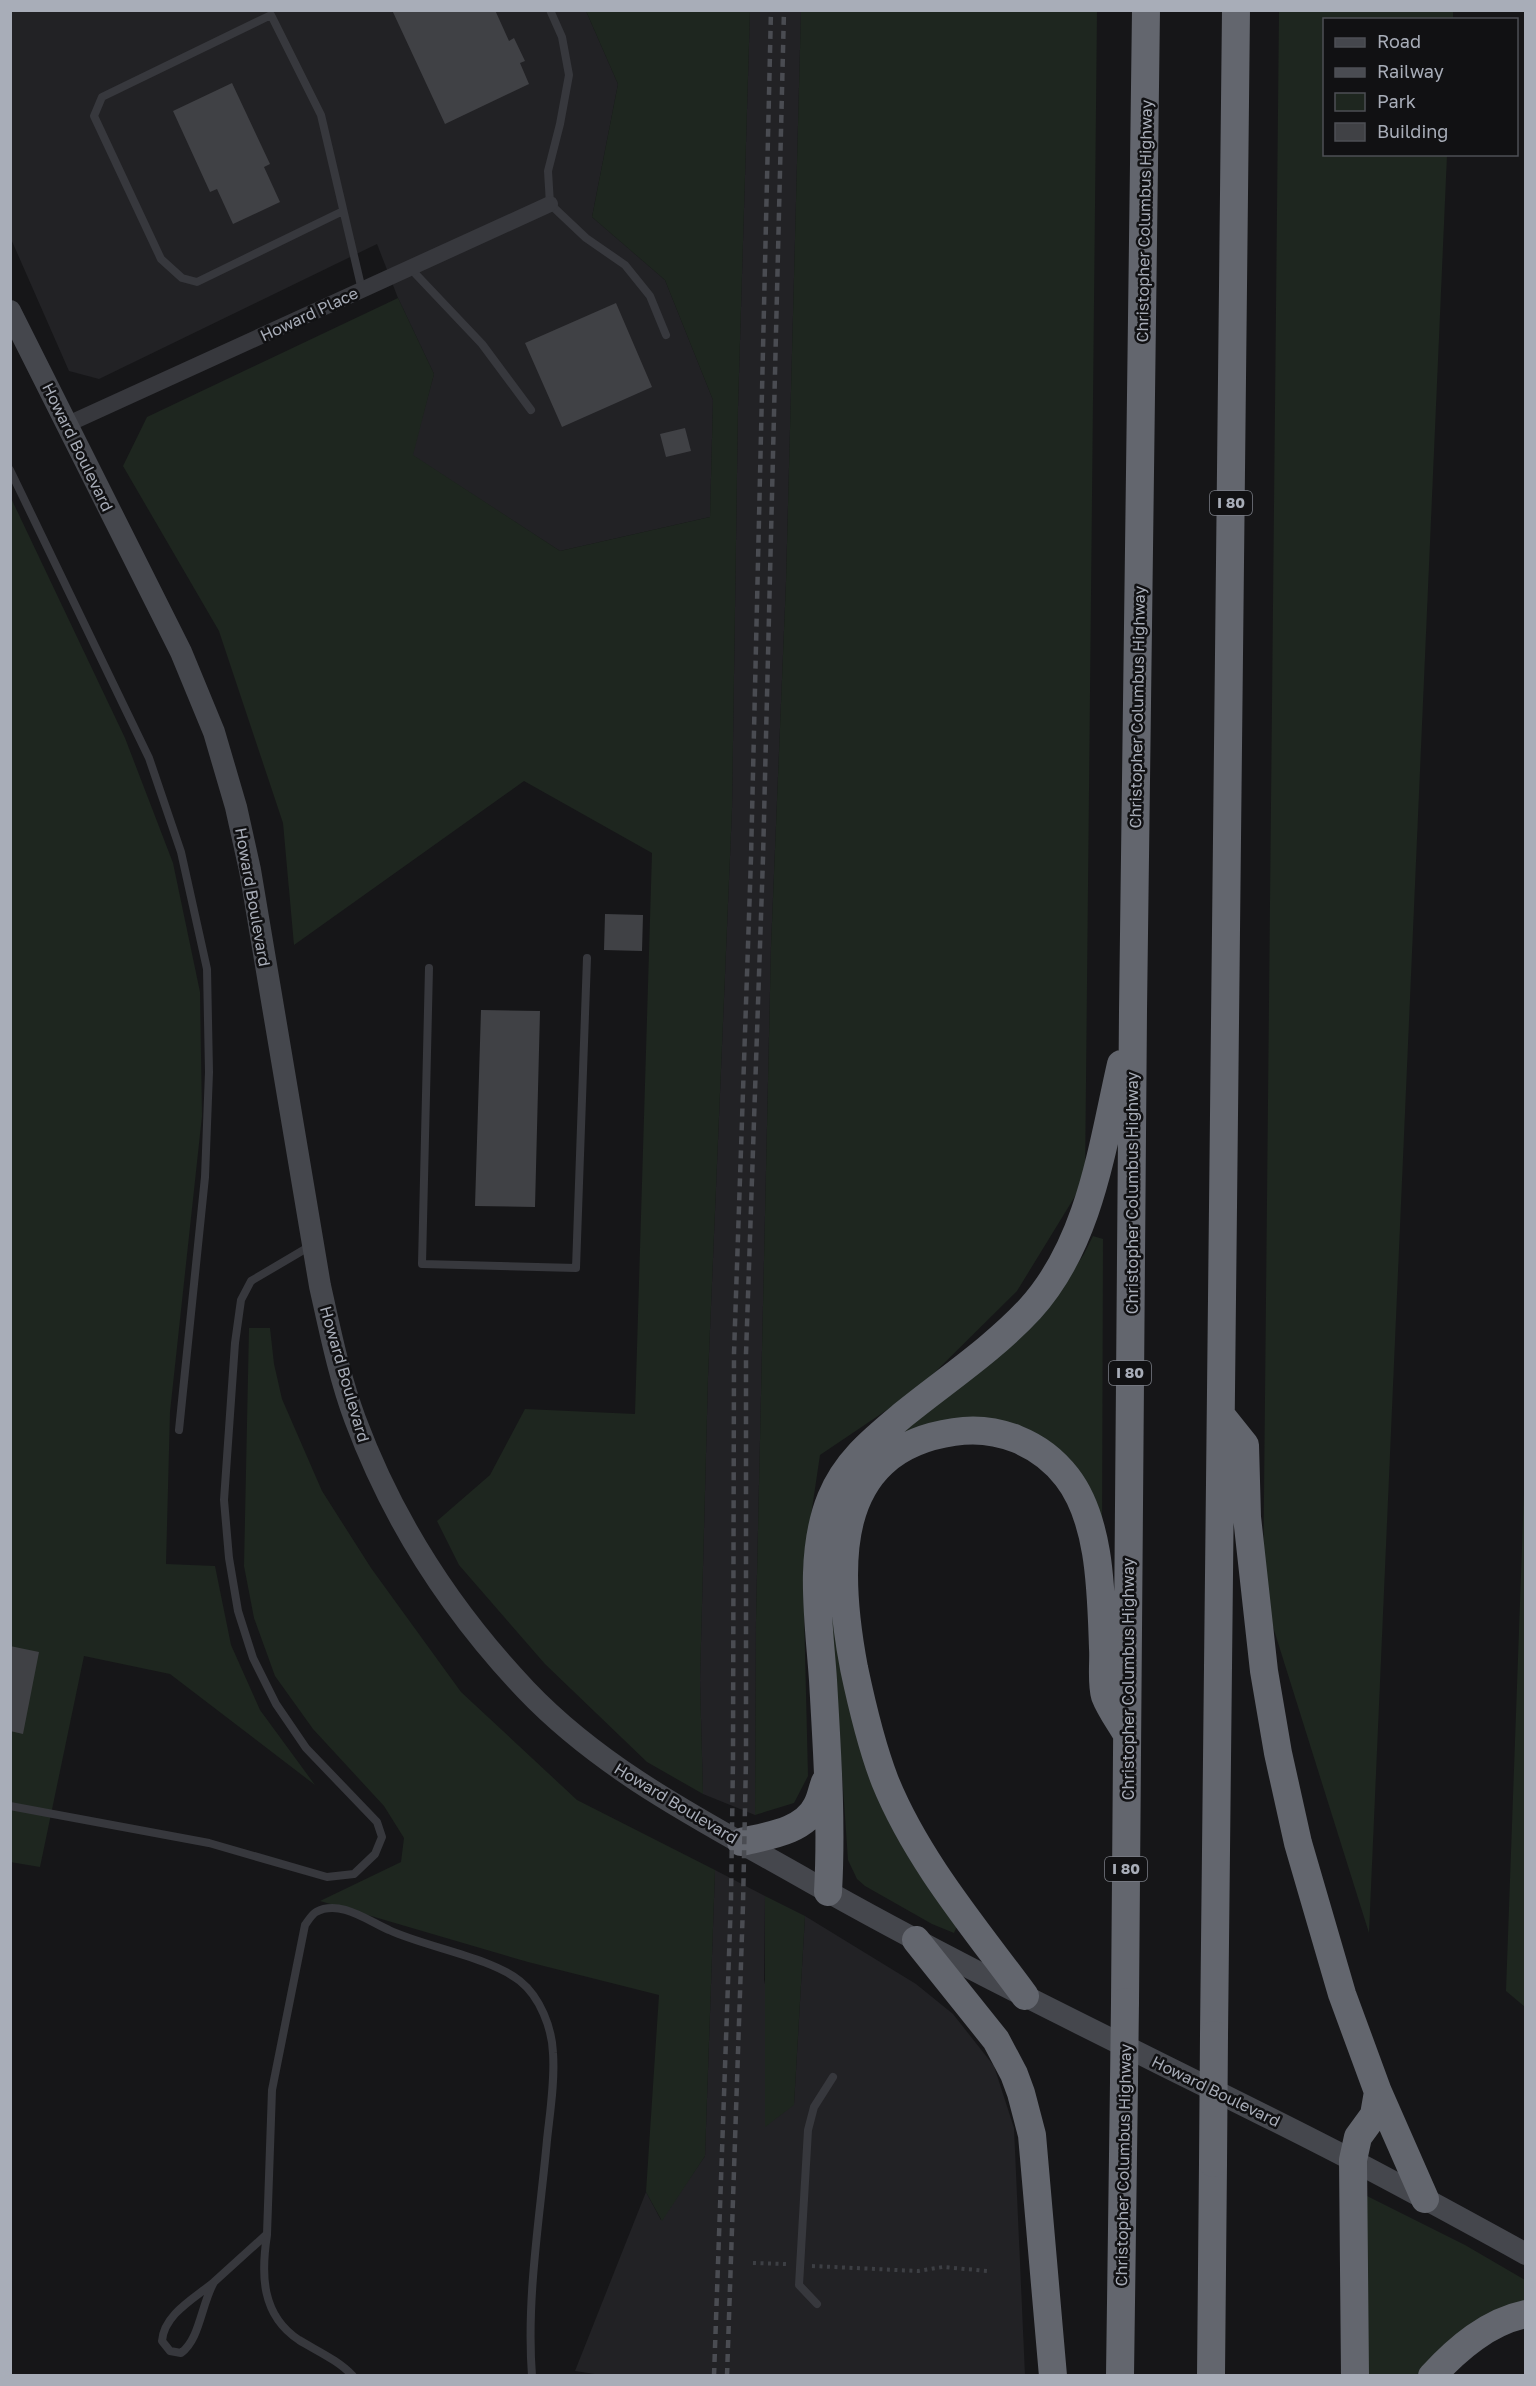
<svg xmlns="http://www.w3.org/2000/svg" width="1536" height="2386" viewBox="0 0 1536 2386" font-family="'Golos Text',sans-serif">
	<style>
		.built { fill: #222225 }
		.green { fill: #1e261f }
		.building { fill: #404145 }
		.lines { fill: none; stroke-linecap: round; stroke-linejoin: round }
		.path { stroke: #3d3f44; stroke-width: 4; stroke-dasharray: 3 4.5; stroke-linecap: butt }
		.service { stroke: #37383d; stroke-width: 8 }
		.minor { stroke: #37383d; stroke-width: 16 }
		.secondary { stroke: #45474d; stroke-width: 22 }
		.motorway { stroke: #63666e; stroke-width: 28 }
		.rail { stroke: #4a4c52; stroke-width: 4.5; stroke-dasharray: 8 6; stroke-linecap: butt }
		.motorway-bridge { stroke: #63666e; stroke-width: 28 }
		.labels { text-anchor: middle; stroke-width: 5; stroke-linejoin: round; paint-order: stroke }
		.shield { fill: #111113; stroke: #7b7e86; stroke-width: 1.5 }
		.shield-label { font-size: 15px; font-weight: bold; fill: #a8adb8 }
		.street-label { font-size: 16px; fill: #a8adb8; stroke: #111113 }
	</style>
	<rect width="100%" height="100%" fill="#161618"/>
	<path class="built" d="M10,11H586L618,84L592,217L665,280L713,400L710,517L560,551L412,455L434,374L398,298L377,244L99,379L69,371L11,239Z
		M750,11H801L786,582L771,947L756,1620L755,1815L703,1794L700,1681L708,1377L732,809L738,407Z
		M715,1870L765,1896L764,1980L794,2104L805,1916L916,1984L953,2014L994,2066L1014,2128L1025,2375L608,2376L575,2371L646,2192L661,2220L705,2156Z"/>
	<path class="green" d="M586,11H750L738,407L732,809L708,1377L700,1681L703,1794L647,1762L545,1664L459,1565L437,1521L490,1475L525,1409L635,1414L652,853L524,781L294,945L283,823L219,631L123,466L147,417L398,298L434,374L413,455L560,551L710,517L713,400L665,280L592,217L618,84Z
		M801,11H1097L1085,1180L1017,1291L918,1389L820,1455L803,1569L808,1776L794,1803L755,1815L756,1620L771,947L786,582Z
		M1279,11H1453V19L1324,20V154L1447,155L1369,1933L1263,1595Z
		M10,496L125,738L173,863L200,992L202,1116L170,1412L166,1564L215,1566L231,1645L260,1710L315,1785L170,1674L84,1656L40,1867L10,1862Z
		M1093,1236L1103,1239L1102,1545L1028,1433L880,1455L835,1628L957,1926L954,1933L932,1924L865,1886L857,1879L848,1860L829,1584L865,1465L1055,1298L1084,1254Z
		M249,1328H270L274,1364L282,1399L322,1491L371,1568L461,1692L577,1800L715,1870L705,2156L662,2221L646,2192L659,1995L528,1962L320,1901L401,1862L404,1838L384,1806L313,1729L275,1676L254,1618L244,1566Z
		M1525,1464L1526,2007H1525L1506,1991Z
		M765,1896L805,1916L794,2105L765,2127Z
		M1367,2196L1465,2245L1525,2280V2302L1417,2375H1366Z"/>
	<path class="building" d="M392,10H495L509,41L514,38L525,61L520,63L529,84L445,124Z
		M232,83L270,164L264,167L280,202L233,224L217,189L210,192L173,111Z
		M616,303L652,387L562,427L525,343Z
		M685,428L691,451L666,457L660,434Z
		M605,914L643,915L642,951L604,950Z
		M481,1010L540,1011L535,1207L475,1206Z
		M10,1646L39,1652L23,1734L10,1731Z"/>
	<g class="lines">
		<path class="path" d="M753,2263L787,2264
			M812,2266L918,2271L943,2267L988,2271"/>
		<path class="service" d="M550,10L562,37L569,75L560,124L548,171L550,204L586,238L625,265L650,296L666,335
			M343,211L197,282L182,278L161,259L94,116L102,97L271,15L321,115L362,290
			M410,268L482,344L531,410
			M10,470L149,758L181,852L207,969L209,1072L205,1177L179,1430
			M429,968L422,1264L576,1268L587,958
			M10,1806L209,1843L327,1877L354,1874L375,1854L382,1837L377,1822L306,1748L276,1704L253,1658L238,1611L229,1558L224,1500L235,1343L241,1300L251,1281L312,1245
			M267,2235C261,2274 261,2315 299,2340C317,2351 338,2360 353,2376
			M214,2282L267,2234L272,2090L305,1925C308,1921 312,1914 316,1912C340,1899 368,1921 389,1930C425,1947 490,1957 520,1981C540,1997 552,2028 553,2053C555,2081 550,2112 547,2140C540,2217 526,2298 532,2376
			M214,2282C201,2305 200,2339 181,2353L170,2351L162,2341C164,2314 195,2298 214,2282Z
			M817,2304L799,2285L808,2130L814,2107L833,2077"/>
		<path class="minor" d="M68,424L550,204"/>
		<path class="secondary" d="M10,311L181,652L214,732L236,807L250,870L320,1286C330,1330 339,1376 355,1419C393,1521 451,1611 526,1690C605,1773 709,1824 807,1880C974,1975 1148,2056 1319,2143C1388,2178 1457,2216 1526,2254"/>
		<path class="motorway" d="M1221,1415L1245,1445L1247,1517L1264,1671L1278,1753L1298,1843L1342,1994L1378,2092L1425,2199
			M741,1842C766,1836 804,1832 817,1805C821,1798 822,1789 825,1782
			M828,1892C832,1821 827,1751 823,1680C819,1621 808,1555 831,1498C846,1461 874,1439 904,1414C946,1380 993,1349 1030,1309C1090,1243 1102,1147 1121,1064
			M916,1940L996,2040L1014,2074L1021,2093L1032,2135L1053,2376
			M1025,1996C975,1928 917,1860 885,1781C871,1745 862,1706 854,1668C836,1572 828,1450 954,1432C997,1425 1041,1443 1067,1477C1101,1521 1101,1594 1103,1648C1104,1662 1101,1682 1105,1696C1110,1709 1119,1721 1126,1733
			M1125,2002L1133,1011L1146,10
			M1214,2035L1236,10
			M1120,2376L1124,2082
			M1211,2376L1213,2163
			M1355,2376L1353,2160L1358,2137L1374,2115L1378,2092
			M1432,2376C1458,2348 1488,2322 1526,2314"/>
		<path class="rail" d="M714,2376L731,1899L733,1760L734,1353L751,858L771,10
			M727,2376L743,1905L746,1760V1354L763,858L784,10"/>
		<path class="motorway-bridge" d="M1124,2082L1125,2002
			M1213,2163L1214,2035"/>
	</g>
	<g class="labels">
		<g class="shield">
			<rect x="1210" y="491" width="42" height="24" rx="4.5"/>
			<rect x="1109" y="1361" width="42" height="24" rx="4.5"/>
			<rect x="1105" y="1857" width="42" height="24" rx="4.5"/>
		</g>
		<g class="shield-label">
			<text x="1231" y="508">I 80</text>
			<text x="1130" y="1378">I 80</text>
			<text x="1126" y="1874">I 80</text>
		</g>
		<g class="street-label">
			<text transform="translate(1144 221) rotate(-89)" y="6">Christopher Columbus Highway</text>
			<text transform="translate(309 314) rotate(-25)" y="6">Howard Place</text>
			<text transform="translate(78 447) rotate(64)" y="6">Howard Boulevard</text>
			<text transform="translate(1137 707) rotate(-89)" y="6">Christopher Columbus Highway</text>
			<text transform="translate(253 897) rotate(80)" y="6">Howard Boulevard</text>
			<text transform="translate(1132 1193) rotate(-90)" y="6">Christopher Columbus Highway</text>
			<text transform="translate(345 1374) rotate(74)" y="6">Howard Boulevard</text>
			<text transform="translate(1128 1679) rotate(-90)" y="6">Christopher Columbus Highway</text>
			<text transform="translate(676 1803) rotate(31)" y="6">Howard Boulevard</text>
			<text transform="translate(1216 2091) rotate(26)" y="6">Howard Boulevard</text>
			<text transform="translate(1123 2165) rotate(-89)" y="6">Christopher Columbus Highway</text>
		</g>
	</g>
	<rect width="1536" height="2386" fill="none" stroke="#a8adb8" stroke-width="24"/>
	<rect x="1323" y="18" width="195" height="138" fill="#111113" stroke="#4d4f55" stroke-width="1.5"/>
	<rect x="1335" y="38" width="30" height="9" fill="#45474d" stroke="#4d4f55" stroke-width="1.5"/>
	<text x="1377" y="48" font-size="18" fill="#a8adb8">Road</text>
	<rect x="1335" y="68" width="30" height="9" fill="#4a4c52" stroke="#4d4f55" stroke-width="1.5"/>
	<text x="1377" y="78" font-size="18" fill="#a8adb8">Railway</text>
	<rect x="1335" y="93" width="30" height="18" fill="#1e261f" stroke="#4d4f55" stroke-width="1.5"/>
	<text x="1377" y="108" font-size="18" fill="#a8adb8">Park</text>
	<rect x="1335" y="123" width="30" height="18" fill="#404145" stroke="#4d4f55" stroke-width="1.5"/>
	<text x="1377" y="138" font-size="18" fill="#a8adb8">Building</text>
</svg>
